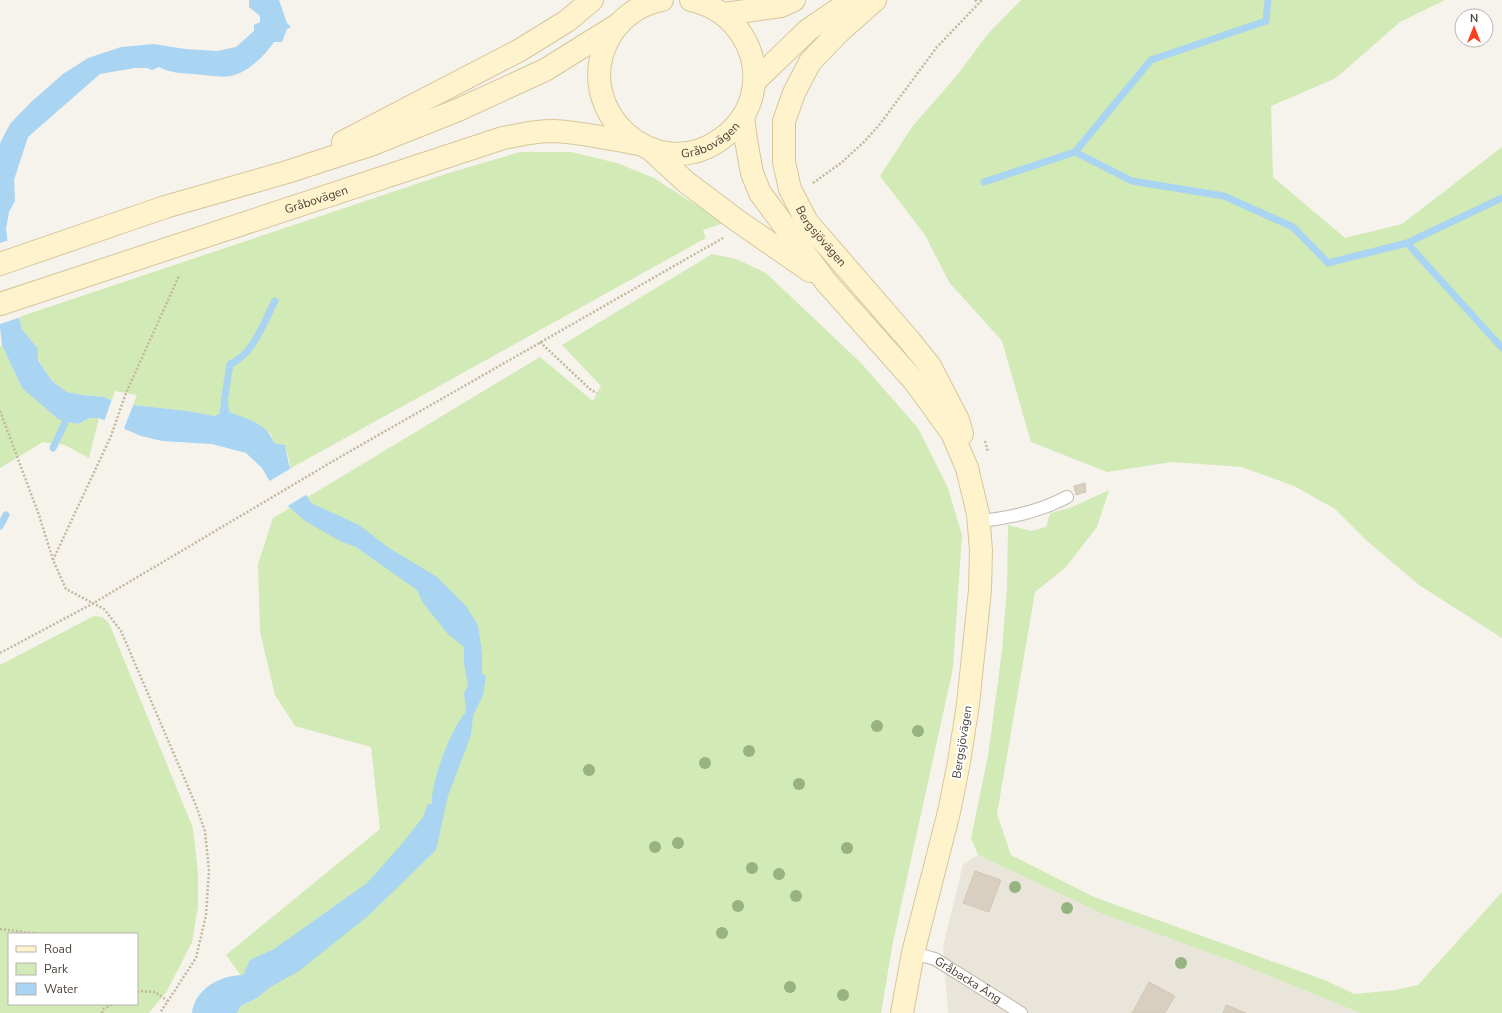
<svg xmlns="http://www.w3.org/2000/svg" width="1502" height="1013" viewBox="0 0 1502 1013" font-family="'Nunito Sans',sans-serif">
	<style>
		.residential { fill: #eae5da }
		.green { fill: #d2eab5; fill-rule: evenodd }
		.water { fill: #a9d4f2 }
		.pier { fill: #f6f3ec }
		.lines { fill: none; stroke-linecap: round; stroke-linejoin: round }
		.stream { stroke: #a9d4f2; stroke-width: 7 }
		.building { fill: #d8cfc1; stroke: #d3c7b4 }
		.lane-casing { stroke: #c2bbae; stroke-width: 14 }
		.secondary-casing { stroke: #d6c79b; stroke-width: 24 }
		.path { stroke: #c4b79f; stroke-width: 2.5; stroke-dasharray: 2 2; stroke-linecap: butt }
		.lane { stroke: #fff; stroke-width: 12 }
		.secondary { stroke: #fff3cd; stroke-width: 22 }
		.tree { fill: #97b381 }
		.labels { text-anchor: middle; stroke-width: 4; stroke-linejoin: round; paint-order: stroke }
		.street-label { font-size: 12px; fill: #4b4439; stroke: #fff }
	</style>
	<rect width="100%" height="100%" fill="#f6f3ec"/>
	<path class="residential" d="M978,855L1103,914L1245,966L1360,1013H948L943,947L963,864Z"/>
	<path class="green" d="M1021,0H1445L1400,22L1336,78L1271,106L1273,177L1345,238L1402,224L1502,147V638L1419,585L1366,540L1335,509L1294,486L1242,467L1172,462L1107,472L1031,442L1002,341L949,282L925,235L880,176L912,127L958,74L987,35Z
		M520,152H571L617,163L654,178L724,223L703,230L706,238L291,468L285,445L274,443L271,434L229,412L227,404L219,414L214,416L188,411L133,405L137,395L115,391L112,401L105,397L82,395L67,392L52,381L38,359V349L22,329L19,317L452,172Z
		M712,254L736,259L766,273L861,363L918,428L948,488L962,535L953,668L893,942L881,1013H237L241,1006L257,998L226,955L380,829L371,747L295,726L275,695L260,632L258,564L273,518L540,357L593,401L601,386L562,345Z
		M2,345L22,388L78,424L89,418H99L89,458L65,445L43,442L0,468V346Z
		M1109,490L1097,527L1065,568L1035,592L997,814L1011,855L1094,897L1327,981L1354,994L1396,990L1418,985L1502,892V1013H1360L1245,966L1103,914L978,855L971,838L988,756L1002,651L1007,586L1008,525L1031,531L1046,527L1050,513L1070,508Z
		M94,616L102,617L109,623L193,828L198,873V907L192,942L167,991L149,1013H0V665ZM9,934H137V1004H9Z"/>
	<path class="water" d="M249,0H279L287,23L291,27L287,29L282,42H274C264,56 249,72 231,76C220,78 206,75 194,74C181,73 170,73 159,67L152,70L147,68H135L100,74L28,137L14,180L15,201L9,212L6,229L16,306L22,329L38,349V360L52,381L67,392L82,395L105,397L112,401L133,405L188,411L214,416L219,414L223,394L227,392L229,412C247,419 267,423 274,443L285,445L289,465L311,503L359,525L389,548L437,577L466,606L478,625L482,654V673L486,677L483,695L473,716L471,735L448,796L436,850L368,916L299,971L269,988L257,998L241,1006L237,1013H192C195,989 220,975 243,975L250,960L274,949L367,883L401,845L423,817L428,804H432C430,784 452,726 466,712L464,693L468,686L464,663V647L448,634L423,603L417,590L356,547L340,541L305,521L280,499L262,468L246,453L212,444L162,441L141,436L99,418H89L78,424L58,419L22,388L2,345L0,328V143L10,124L30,103L63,74L88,58L121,47L154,44L185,49L217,51L236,47L254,31V25L260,22V16L249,7Z"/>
	<path class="pier" d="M9,240L21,317L0,324V243Z
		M112,399L134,403L123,431L104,422Z
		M293,467L309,493L286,507L279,500L268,482Z"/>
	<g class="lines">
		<path class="stream" d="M1075,152L1132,181L1224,196L1293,227L1328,263L1407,243L1502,198
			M984,182L1075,152L1151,60L1266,21L1268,0
			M1407,243L1502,348
			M224,402L230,364C254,354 263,323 275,301
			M53,448L70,412
			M0,526L6,515"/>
	</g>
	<path class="building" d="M1085,483L1086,492L1076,495L1074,486Z
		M975,871L1001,880L989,912L963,903Z
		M1149,982L1175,996L1165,1013H1132Z
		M1226,1005L1246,1013H1223Z"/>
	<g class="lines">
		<defs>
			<g id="lane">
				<path d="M979,521C1010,518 1039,512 1067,497"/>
				<path id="s1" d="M913,953L935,959L1021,1013"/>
			</g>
			<g id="secondary">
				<path id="s2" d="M662,0C640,4 620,18 609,38C570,109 655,187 721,139C735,129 746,115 751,99C764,54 736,10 691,0"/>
				<path id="s3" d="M875,0L840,31L810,62L794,93L784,121V162L790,189L807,222L910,341L930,366L958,420L962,434"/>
				<path d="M724,14L781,6L794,0"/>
				<path d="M754,82L808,30L852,0"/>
				<path d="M743,117L746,140L752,173L760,193L826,282L915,382L952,433L967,468L978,514L981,550L980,590L968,704L959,762L949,812L913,953L902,1013"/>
				<path d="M343,142L520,50L567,21L592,0"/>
				<path d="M650,149L686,182L735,219L810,271"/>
				<path d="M0,264L165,207L287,172L370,145L458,110L545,70L619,24"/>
				<path id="s4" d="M0,304L503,138C519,135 535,131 552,131C581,132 610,139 639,144"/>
			</g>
		</defs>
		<use href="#lane" class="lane-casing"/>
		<use href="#secondary" class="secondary-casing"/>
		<path class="path" d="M975,0L978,3
			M813,183L841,163L864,142L880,124L937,47L982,0
			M540,342L591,390L597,393
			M0,411L39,515L53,560L66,589L104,609L121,631L195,803L205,831L209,871L206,915L196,958L160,1013
			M985,441L988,452
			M53,560L111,436L126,393L179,276
			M0,653L92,604L340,457L723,238
			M0,929L39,934
			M137,991L155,992L168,1001
			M102,1013L103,1009L113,1004"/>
		<use href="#lane" class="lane"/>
		<use href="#secondary" class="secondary"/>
	</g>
	<g class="tree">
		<circle cx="877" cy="726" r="6"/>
		<circle cx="918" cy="731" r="6"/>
		<circle cx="749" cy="751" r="6"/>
		<circle cx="705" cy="763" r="6"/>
		<circle cx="589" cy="770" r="6"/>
		<circle cx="799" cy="784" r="6"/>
		<circle cx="678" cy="843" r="6"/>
		<circle cx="655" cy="847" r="6"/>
		<circle cx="847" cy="848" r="6"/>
		<circle cx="752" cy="868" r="6"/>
		<circle cx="779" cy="874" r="6"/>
		<circle cx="1015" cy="887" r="6"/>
		<circle cx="796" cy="896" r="6"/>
		<circle cx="738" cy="906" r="6"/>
		<circle cx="1067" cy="908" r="6"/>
		<circle cx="722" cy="933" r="6"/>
		<circle cx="1181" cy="963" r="6"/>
		<circle cx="790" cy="987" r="6"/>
		<circle cx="843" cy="995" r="6"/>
	</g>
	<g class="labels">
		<g class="street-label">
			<text dy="4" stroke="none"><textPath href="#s2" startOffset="265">Gråbovägen</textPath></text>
			<text dy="4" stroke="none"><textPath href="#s4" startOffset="333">Gråbovägen</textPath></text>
			<text dy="4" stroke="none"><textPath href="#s3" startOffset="280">Bergsjövägen</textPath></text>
			<text transform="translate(962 742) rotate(-81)" y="4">Bergsjövägen</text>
			<text dy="4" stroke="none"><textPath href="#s1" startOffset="62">Gråbacka Äng</textPath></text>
		</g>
	</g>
	<rect x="8" y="933" width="130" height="72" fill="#ffffff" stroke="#b7b4b0"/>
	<rect x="16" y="946" width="20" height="6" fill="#fff3cd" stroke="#b7b4b0"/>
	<text x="44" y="953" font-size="12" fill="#4b4439">Road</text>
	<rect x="16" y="963" width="20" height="12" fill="#d2eab5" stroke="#b7b4b0"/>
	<text x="44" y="973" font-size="12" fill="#4b4439">Park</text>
	<rect x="16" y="983" width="20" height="12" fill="#a9d4f2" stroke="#b7b4b0"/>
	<text x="44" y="993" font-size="12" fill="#4b4439">Water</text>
	<g transform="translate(1474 28)"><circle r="19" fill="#ffffff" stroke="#b7b4b0"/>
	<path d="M0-3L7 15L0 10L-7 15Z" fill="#fc3f1d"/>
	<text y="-6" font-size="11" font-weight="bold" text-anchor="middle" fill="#4b4439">N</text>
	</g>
</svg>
